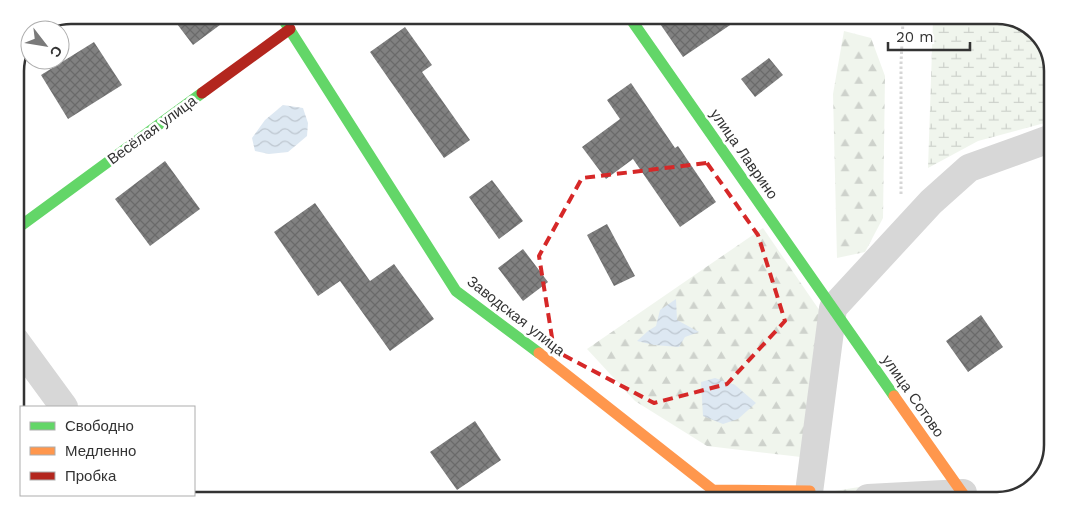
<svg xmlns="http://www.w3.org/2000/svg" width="1068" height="516" viewBox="0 0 1068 516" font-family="'Work Sans',sans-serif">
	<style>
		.forest { fill: url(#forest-firs) }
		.wetland { fill: url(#wetland-marsh) }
		.water { fill: url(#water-waves) }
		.building { fill: url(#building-cross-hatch) }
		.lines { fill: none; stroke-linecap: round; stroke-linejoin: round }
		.path { stroke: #d6d6d6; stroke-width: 3; stroke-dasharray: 2.5 2.5; stroke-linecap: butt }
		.street { stroke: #d7d7d7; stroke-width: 28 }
		.fast { stroke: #63d668; stroke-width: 11 }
		.slow { stroke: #ff974d; stroke-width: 11 }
		.jam { stroke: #b3261e; stroke-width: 11 }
		.marked { fill: none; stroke: #d62828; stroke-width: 4; stroke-dasharray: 10 6; stroke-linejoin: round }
		.labels { text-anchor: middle; stroke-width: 5; stroke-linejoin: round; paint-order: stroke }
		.street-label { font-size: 15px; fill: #333; stroke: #fff }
		.rim { fill: none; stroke: #333; stroke-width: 2.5 }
	</style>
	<defs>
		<pattern id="forest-firs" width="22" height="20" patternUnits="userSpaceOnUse" patternTransform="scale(1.25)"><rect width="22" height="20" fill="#f0f5ed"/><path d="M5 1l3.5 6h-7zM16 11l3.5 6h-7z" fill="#ced2cc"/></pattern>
		<pattern id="wetland-marsh" width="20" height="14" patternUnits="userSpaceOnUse" patternTransform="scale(1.25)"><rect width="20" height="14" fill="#f0f5ed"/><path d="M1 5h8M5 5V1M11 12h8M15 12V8" fill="none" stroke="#ced2cc"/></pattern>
		<pattern id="water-waves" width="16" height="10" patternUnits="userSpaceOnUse" patternTransform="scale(1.25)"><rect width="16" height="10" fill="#dde8f2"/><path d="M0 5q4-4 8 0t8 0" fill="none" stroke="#bec7d0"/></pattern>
		<pattern id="building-cross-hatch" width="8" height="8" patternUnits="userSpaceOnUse" patternTransform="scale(1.25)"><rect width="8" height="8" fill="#818181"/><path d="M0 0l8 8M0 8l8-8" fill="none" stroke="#6a6a6a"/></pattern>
	</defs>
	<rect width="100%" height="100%" fill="#fff"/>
	<path class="forest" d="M844,31L871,38L885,76L883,218L865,252L837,258L833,94Z
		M763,228L822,314L801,457L707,446L635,401L587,349Z
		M859,487L858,500H834L835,491Z"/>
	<path class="wetland" d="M933,20L1022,21L1043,39L1053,67L1052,121L978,141L928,168Z"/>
	<path class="water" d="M283,105L303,108L308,123L307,136L288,152L269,154L255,151L252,138L265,120Z
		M676,299L677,320L699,332L685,337L679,347L654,345L637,341L648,331L656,326L660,310Z
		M715,378L735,385L756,403L738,419L723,424L703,416L701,382Z"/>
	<path class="building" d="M171,16H232L193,45Z
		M656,18L682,19H739L683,57Z
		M405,27L432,65L422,72L470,140L444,158L370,52Z
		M94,42L122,85L68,119L41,75Z
		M769,58L783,75L755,97L741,79Z
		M631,83L675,148L678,146L716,202L680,227L633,159L606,179L582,147L620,119L607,100Z
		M165,161L200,209L150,246L115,199Z
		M492,180L523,221L499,239L469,197Z
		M315,203L370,281L394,264L434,319L390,351L340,281L318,296L274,232Z
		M607,224L635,276L614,286L587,235Z
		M523,249L548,282L523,301L498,268Z
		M981,315L1003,347L968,372L946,341Z
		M475,421L501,460L457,490L430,452Z"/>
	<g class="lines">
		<path class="path" d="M901,194V64L903,20"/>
		<path class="street" d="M15,340L64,407
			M128,495V496
			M808,500L833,308L931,202L969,168L1052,138
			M868,500V498L963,493"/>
		<path class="fast" d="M281,16L456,291L539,353
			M630,18L894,396
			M15,230L202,93"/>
		<path class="slow" d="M539,353L713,490L810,491
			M894,396L968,501"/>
		<path class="jam" d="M202,93L290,29"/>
	</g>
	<path class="marked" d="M707,163L758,235L785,321L727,384L654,403L554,350L539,256L582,178Z"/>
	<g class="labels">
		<g class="street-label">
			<text transform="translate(152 130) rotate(-36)" y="5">Весёлая улица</text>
			<text transform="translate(744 154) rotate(55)" y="5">улица Лаврино</text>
			<text transform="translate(516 316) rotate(38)" y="5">Заводская улица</text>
			<text transform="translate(913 396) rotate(55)" y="5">улица Сотово</text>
		</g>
	</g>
	<path d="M0 0H1068V516H0ZM71 24H997A47 47 0 0 1 1044 71V445A47 47 0 0 1 997 492H71A47 47 0 0 1 24 445V71A47 47 0 0 1 71 24Z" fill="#fff" fill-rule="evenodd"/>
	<path class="rim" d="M71 24H997A47 47 0 0 1 1044 71V445A47 47 0 0 1 997 492H71A47 47 0 0 1 24 445V71A47 47 0 0 1 71 24Z"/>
	<rect x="20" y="406" width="175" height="90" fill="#ffffff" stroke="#adadad"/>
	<rect x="30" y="422" width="25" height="8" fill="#63d668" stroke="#adadad"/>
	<text x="65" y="431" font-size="15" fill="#333333">Свободно</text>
	<rect x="30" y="447" width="25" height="8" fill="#ff974d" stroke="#adadad"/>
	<text x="65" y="456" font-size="15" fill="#333333">Медленно</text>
	<rect x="30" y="472" width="25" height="8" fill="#b3261e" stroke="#adadad"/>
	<text x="65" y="481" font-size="15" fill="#333333">Пробка</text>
	<g transform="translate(45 45) rotate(121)"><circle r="24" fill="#ffffff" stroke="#adadad"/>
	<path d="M0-4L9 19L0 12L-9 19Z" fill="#7a7a7a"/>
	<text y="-8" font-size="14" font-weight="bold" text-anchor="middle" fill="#333333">С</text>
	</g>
	<path d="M888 42v8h82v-8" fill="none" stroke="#333333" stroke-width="2.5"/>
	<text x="896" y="42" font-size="15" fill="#333333" stroke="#ffffff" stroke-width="4" paint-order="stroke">20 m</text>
</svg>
